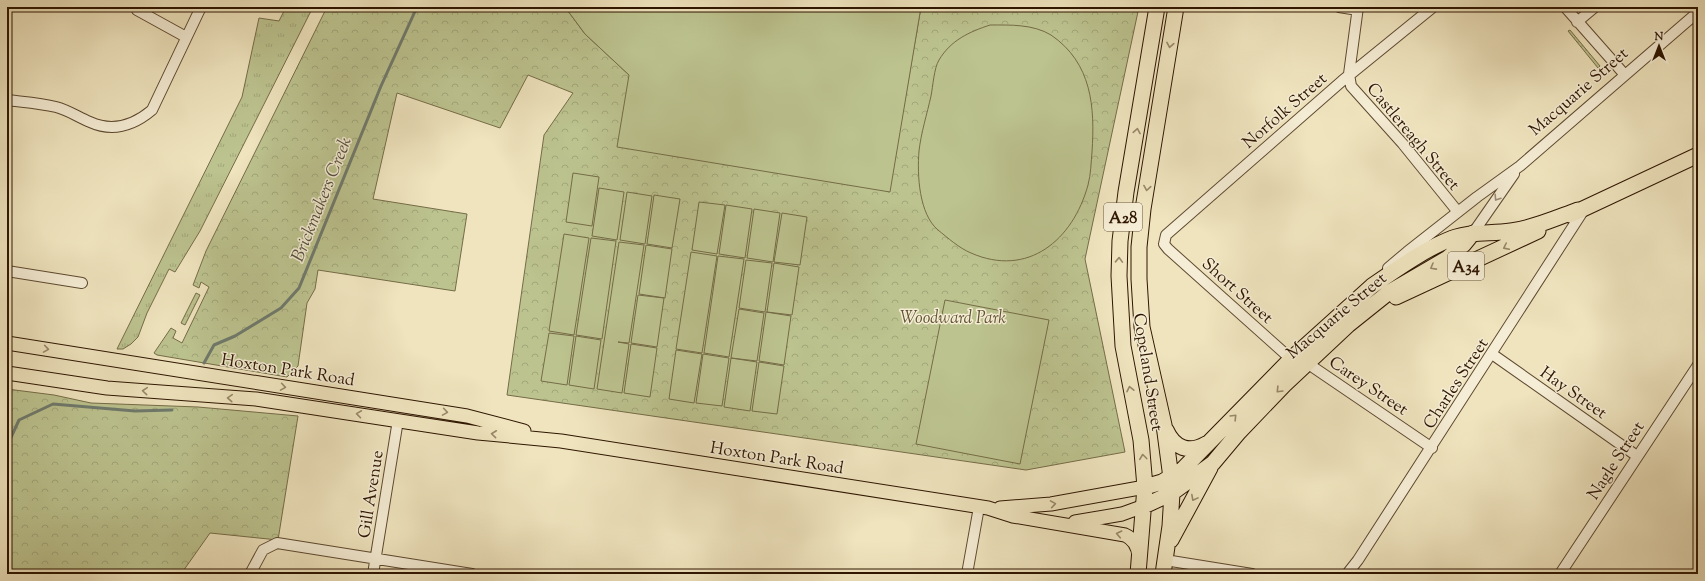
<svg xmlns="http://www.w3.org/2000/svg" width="1705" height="581" viewBox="0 0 1705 581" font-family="'Sorts Mill Goudy',serif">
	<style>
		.grass { fill: url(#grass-tufts); stroke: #756c48 }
		.park { fill: url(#park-crowns); stroke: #756c48 }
		.garden { fill: url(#garden-dots); stroke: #756c48 }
		.pitch { fill: #bcc38f; stroke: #756c48 }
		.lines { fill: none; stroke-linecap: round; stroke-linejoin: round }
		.stream { stroke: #6f7a6d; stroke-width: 3 }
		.minor-casing { stroke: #5e4930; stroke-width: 12 }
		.major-casing { stroke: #2e1500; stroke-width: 15 }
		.highway-casing { stroke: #2e1500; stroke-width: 17 }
		.minor { stroke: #f5edd5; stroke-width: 10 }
		.major { stroke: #efe4be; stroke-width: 13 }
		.highway { stroke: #efe4be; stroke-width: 15 }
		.oneway { stroke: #988768 }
		.oneway2 { stroke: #9b8c75 }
		.labels { text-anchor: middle; stroke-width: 3; stroke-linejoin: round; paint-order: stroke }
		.shield { fill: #f5edd5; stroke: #6a5640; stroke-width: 1 }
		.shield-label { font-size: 16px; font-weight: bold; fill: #2e1500 }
		.street-label { font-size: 17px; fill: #2e1500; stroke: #f5edd5 }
		.park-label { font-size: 17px; font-style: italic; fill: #605232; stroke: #f5edd5 }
		.water-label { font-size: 18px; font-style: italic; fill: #545040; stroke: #f5edd5 }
	</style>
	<defs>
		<pattern id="grass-tufts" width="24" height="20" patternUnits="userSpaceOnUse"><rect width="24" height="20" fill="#bcc38f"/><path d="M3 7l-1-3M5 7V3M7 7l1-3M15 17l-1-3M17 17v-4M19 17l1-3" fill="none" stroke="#a2a77a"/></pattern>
		<pattern id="park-crowns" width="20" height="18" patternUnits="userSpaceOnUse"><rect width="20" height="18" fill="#bcc38f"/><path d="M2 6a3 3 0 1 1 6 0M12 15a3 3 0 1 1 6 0" fill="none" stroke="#a2a77a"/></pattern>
		<pattern id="garden-dots" width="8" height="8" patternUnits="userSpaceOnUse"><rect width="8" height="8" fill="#bcc38f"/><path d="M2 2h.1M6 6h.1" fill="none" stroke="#a2a77a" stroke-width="1.8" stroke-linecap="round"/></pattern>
	</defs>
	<rect width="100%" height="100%" fill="#efe4be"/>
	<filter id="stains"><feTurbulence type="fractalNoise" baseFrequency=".005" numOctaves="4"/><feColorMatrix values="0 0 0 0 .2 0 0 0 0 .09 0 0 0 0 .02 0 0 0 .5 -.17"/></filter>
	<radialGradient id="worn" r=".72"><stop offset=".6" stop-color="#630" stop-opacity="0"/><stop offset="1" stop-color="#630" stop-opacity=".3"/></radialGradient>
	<path class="grass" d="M286,7H313L200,231L175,272L169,269L147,313L138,337L131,344L123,349H117L242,97L259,18L279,21Z
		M196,293L200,295L185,325L181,323Z"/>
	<path class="park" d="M327,7H565L585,34L629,75L889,192L921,7H1139L1085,259L1125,452L1026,470L507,395L544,135L573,93L528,75L500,128L397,93L373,199L467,214L455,291L318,270L315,289L307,303L298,366L287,377L157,355L154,353L171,328L176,331L173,338L182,343L209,287L201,282L199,288L193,285L206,251Z
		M7,389L54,395L91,403L198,407L298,416L278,540L210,533L181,574H7Z"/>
	<path class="garden" d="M1570,30L1600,66L1598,68L1568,31Z"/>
	<path class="pitch" d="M565,7H921L890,192L617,147L629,75L585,34Z
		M990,25C1010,25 1033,24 1051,35C1092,63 1095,107 1092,152C1091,162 1091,174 1088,185C1073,240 1028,278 971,253C959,248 948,238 938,230C919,214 917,175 919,151C921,133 927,114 931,96C933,86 934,68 939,60C951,40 969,32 990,25Z
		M573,173L599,177L592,226L566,222Z
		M599,188L624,192L617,240L592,236Z
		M627,192L652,196L645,244L620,240Z
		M654,195L680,199L672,248L647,244Z
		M699,202L725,205L717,254L692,250Z
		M726,205L752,209L745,258L719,254Z
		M754,209L780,213L773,262L747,258Z
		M782,213L807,217L800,265L774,262Z
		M564,234L589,238L574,335L549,331Z
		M591,238L616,241L602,339L576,335Z
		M619,242L644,245L629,343L618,342L629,344L622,393L597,389Z
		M646,245L672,249L665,298L639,294Z
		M691,252L717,256L702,353L676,349Z
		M718,256L744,259L729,357L704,353Z
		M746,260L772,263L765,312L739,308Z
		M774,263L799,267L792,315L767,312Z
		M638,295L664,298L657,347L631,343Z
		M945,300L1049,320L1020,464L916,444Z
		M739,309L764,313L757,361L731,358Z
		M766,312L791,316L784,365L759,361Z
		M549,333L574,336L567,385L541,381Z
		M576,336L601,340L594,389L569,385Z
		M631,344L657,348L650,397L624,393Z
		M676,350L702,354L694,403L669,399Z
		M703,354L729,358L722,406L696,403Z
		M731,358L757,362L750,411L724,407Z
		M759,362L784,366L777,414L752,411Z"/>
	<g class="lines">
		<path class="stream" d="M204,363L214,345L235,336L281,308L299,288L381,86L417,7
			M7,446L19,420L53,404L135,411L172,410"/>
		<defs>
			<path id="minor" d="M1339,7L1358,10
				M1358,7L1349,74L1351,86L1403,144L1458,212
				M1565,7L1625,75
				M137,10L186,37
				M1577,22L1595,7
				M7,100C23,102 40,103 56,107C68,110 78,117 90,122C112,132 133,126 152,110L201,7
				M1473,233L1514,174
				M1388,268L1407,252L1477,197L1520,166L1698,12
				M7,271L82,283
				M1492,354L1637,456
				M1291,359L1168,249L1164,244L1166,235L1342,81L1433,7
				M1307,363L1432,448
				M1165,560L1252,574
				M250,574L263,550L277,543L472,574
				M373,574L398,420
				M967,574L979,507
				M1347,574L1358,560L1585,208
				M1560,574L1698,365"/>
			<path id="major" d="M7,343L467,416L524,431
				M7,373L107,388L256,399L478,433L561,441L988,508L1013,516L1125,535C1134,539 1138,546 1139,556
				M1000,508L1051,504L1145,487
				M1075,522L1122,514L1144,506"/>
			<path id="highway" d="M1570,215L1698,155
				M1396,297L1538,231
				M1166,430C1174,448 1189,454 1206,444
				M1145,487L1162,482L1182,470L1291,359L1372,286C1395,270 1431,245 1456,237C1474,231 1492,234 1511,231C1534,228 1556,218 1578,210
				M1144,506L1172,493L1213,463L1239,432L1284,385L1348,325L1388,293L1448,258L1464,244L1473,233
				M1171,540L1210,468
				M1138,574L1145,487L1141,440L1123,346L1119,276L1120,241L1126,192L1157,7
				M1163,574L1170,526L1172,493L1171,478L1164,425L1142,327L1139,279V247L1143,209L1176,7"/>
		</defs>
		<use href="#minor" class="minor-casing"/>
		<use href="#major" class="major-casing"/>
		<use href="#highway" class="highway-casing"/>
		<use href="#minor" class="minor"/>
		<use href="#major" class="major"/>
		<use href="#highway" class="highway"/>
	</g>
	<defs><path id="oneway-chevron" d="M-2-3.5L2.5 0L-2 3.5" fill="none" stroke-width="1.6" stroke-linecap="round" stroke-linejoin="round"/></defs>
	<g class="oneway">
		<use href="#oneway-chevron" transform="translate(1170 45) rotate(100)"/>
		<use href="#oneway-chevron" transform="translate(1137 131) rotate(-80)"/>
		<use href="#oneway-chevron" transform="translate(1147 188) rotate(99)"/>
		<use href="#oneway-chevron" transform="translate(1506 247) rotate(154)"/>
		<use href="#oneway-chevron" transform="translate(1119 260) rotate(-88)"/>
		<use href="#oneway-chevron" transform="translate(1433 267) rotate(151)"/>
		<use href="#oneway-chevron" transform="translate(46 349) rotate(9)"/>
		<use href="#oneway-chevron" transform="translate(283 387) rotate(9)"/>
		<use href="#oneway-chevron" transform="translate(1130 389) rotate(-102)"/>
		<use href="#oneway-chevron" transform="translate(1279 390) rotate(134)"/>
		<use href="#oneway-chevron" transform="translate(145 391) rotate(-175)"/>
		<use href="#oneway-chevron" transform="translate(230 398) rotate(-176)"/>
		<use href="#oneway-chevron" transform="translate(445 412) rotate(9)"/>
		<use href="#oneway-chevron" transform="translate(359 414) rotate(-172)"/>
		<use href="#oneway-chevron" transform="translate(1234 417) rotate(-46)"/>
		<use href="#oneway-chevron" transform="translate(494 434) rotate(-174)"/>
		<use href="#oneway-chevron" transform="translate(1143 457) rotate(-97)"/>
		<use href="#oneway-chevron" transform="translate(1194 498) rotate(118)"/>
		<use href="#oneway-chevron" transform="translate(1053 504) rotate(-9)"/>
		<use href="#oneway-chevron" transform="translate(1119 534) rotate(-168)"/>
	</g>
	<use class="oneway2" href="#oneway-chevron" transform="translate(1497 198) rotate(123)"/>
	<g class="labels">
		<g class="shield">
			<rect x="1104" y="203" width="38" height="28" rx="3"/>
			<rect x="1448" y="252" width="36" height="28" rx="3"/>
		</g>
		<g class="shield-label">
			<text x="1123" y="223">A28</text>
			<text x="1466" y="272">A34</text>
		</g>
		<g class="street-label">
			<text transform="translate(1578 91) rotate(-41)" y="6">Macquarie Street</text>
			<text transform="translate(1284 110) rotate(-41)" y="6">Norfolk Street</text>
			<text transform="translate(1414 136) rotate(50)" y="6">Castlereagh Street</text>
			<text transform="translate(1238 290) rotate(42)" y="6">Short Street</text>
			<text transform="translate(1336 315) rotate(-40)" y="6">Macquarie Street</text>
			<text transform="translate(288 369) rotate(9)" y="6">Hoxton Park Road</text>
			<text transform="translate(1149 372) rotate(81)" y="6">Copeland Street</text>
			<text transform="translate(1455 383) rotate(-57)" y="6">Charles Street</text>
			<text transform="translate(1369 385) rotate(34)" y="6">Carey Street</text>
			<text transform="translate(1574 392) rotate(35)" y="6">Hay Street</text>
			<text transform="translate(777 457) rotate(9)" y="6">Hoxton Park Road</text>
			<text transform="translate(1615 460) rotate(-57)" y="6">Nagle Street</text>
			<text transform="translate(370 494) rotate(-81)" y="6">Gill Avenue</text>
		</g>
		<g class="park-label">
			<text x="953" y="323">Woodward Park</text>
		</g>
		<g class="water-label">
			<text transform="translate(321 199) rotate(-68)" y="6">Brickmakers Creek</text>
		</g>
	</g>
	<rect width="1705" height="581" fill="none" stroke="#efe4be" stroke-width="24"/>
	<rect x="8" y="8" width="1689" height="565" fill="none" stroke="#2e1500" stroke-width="2"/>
	<rect x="12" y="12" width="1681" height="557" fill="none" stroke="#2e1500"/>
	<g transform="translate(1659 46)" stroke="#f5edd5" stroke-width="3" paint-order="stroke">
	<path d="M0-3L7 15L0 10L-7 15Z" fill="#2e1500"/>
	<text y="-6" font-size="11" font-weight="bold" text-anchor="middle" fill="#2e1500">N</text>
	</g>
	<rect width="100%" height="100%" filter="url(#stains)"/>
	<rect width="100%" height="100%" fill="url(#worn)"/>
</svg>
